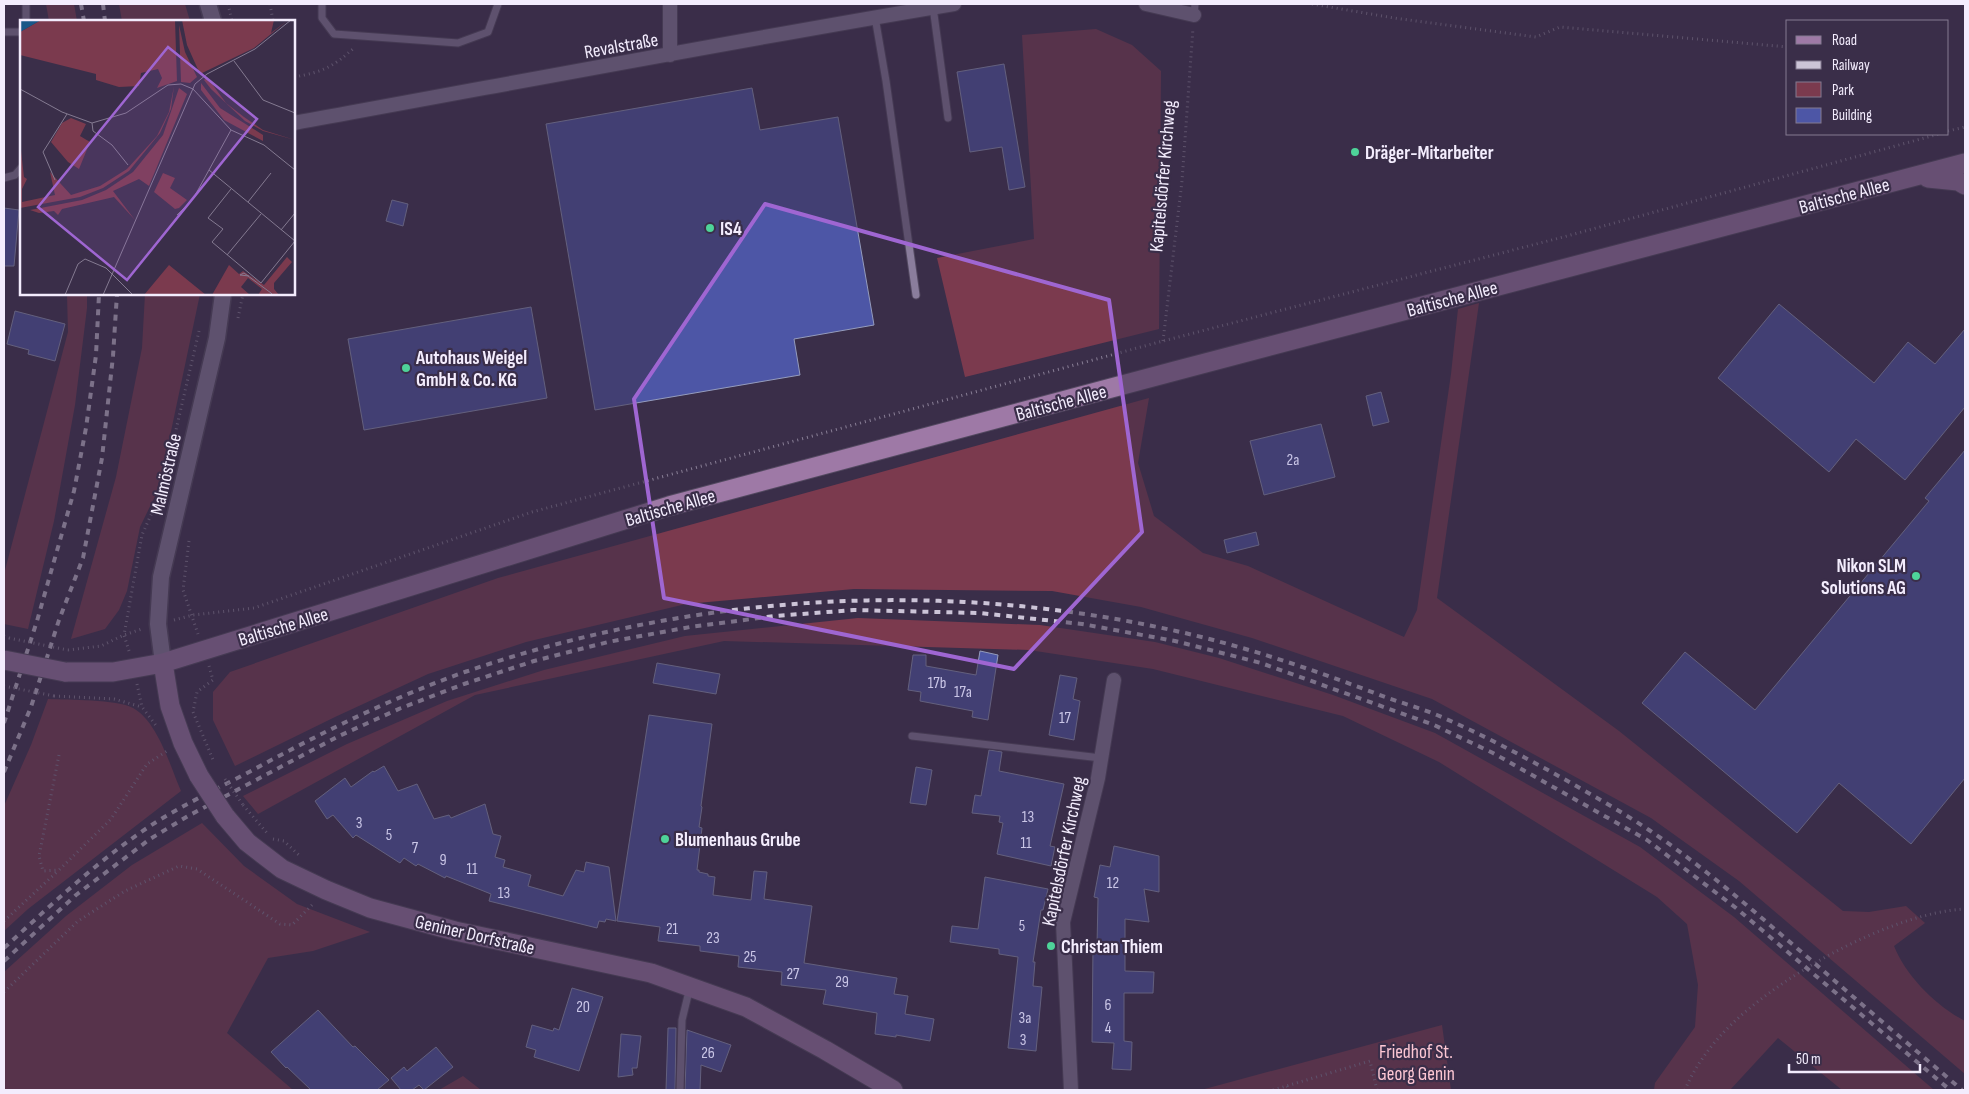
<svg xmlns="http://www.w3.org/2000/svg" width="1969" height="1094" viewBox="0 0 1969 1094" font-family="'Sofia Sans Condensed',sans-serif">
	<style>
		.green { fill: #7b3a4e }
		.building { fill: #4d56a6; stroke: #959cbd }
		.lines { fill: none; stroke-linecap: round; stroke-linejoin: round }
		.service-casing { stroke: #534960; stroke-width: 9 }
		.minor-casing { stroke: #534960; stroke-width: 16 }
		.tertiary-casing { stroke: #534960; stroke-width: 19 }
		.secondary-casing { stroke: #534960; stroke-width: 21 }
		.path { stroke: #897f96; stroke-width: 3; stroke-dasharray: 1 4; stroke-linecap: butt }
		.service { stroke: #8a7d9c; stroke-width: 7 }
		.minor { stroke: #8a7d9c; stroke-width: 14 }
		.tertiary { stroke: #8a7d9c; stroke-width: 16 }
		.secondary { stroke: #9e79a6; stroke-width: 19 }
		.rail { stroke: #ccc4d7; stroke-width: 4; stroke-dasharray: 6 6; stroke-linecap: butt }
		.secondary-bridge-casing { stroke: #534960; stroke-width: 21; stroke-linecap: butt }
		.path-bridge { stroke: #897f96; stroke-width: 3; stroke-dasharray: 1 4; stroke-linecap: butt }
		.secondary-bridge { stroke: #9e79a6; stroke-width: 19 }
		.marked { fill: none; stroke: #9f66d2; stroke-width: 4; stroke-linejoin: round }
		.poi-dot { fill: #4ed399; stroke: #3a2e49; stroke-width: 2 }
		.labels { text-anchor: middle; stroke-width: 4.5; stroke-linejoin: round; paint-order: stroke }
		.number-label { font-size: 16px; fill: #cac6e7 }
		.street-label { font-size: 19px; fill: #f3ecfd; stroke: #3a2e49 }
		.poi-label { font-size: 19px; font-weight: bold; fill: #f3ecfd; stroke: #3a2e49; text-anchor: start }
		.park-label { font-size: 19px; fill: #fdc7d4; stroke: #3a2e49 }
		.inset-road { fill: none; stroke: #847a91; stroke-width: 1 }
		.view { fill: #9f66d2; fill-opacity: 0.15; stroke: #9f66d2; stroke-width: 2.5 }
		.inset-edge { fill: none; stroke: #f3ecfd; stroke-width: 2.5 }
	</style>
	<rect width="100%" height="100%" fill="#3a2e49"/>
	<path class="green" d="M46,4H74L77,21H49Z
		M119,4H185L190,21H122Z
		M1096,29L1132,45L1161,71L1159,329L965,377L937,258L1034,239L1022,35Z
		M67,294H87V308L75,405L54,521L28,629L4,624V574L68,332Z
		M145,294H200L159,488L140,527L127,591L119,610L105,629L71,639L116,477L142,348Z
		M1479,303L1437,598L1619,731L1843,911L1869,912L1906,906L1925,923L1894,946C1906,976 1936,1006 1965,1021V1074L1739,881L1651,818L1432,699L1252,638L1141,607L1052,591L854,589L686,604L526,642L428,674L335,717L235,766L213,720V692L230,672L498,578L1149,398L1138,463L1154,516L1203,553L1248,566L1404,637L1417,610L1451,374L1458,309Z
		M858,618L1040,625L1155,642L1219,658L1333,695L1435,733L1640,847L1734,917L1934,1090H1842L1778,1038L1730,1090H1654L1655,1083L1695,1027L1698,985L1687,924L1657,897L1439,762L1343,716L1153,669L1029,650L724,641L475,695L258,814L243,796L347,744L447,701L544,670L685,636Z
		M48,699C67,700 117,699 133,708C158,722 170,766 181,791L28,909L4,931V806L31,745Z
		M202,823L244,866L297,904L370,932L313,951L268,958L227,1033L293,1090H4V972L66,916L132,865Z
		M1442,1025L1451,1090H1201Z
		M463,1076L481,1090H439Z"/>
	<path class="building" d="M1004,64L1025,187L1009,190L1002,147L970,152L957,72Z
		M752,88L760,130L838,117L874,325L794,339L800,375L595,410L546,124Z
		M392,200L408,204L403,226L386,221Z
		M4,208L19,210L14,266H4Z
		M1779,304L1874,383L1908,342L1935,364L1965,329V407L1905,480L1856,439L1829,472L1718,378Z
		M531,307L547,398L364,430L348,339Z
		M15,311L65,324L55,361L28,354L29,350L7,344Z
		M1381,392L1389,422L1373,426L1366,396Z
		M1321,424L1335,477L1264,495L1250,441Z
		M1965,450V778L1911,844L1839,783L1797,833L1642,703L1685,652L1755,710L1929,501L1925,498Z
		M1256,532L1259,545L1227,553L1224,540Z
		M980,651L998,655L988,720L972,717L973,711L920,701L921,692L908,690L913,655H926V666L976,675Z
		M657,663L720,674L716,694L653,683Z
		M1060,675L1077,678L1073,699L1080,701L1074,740L1049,735Z
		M649,715L712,724L701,806L702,807L699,827L702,828L697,870H699V872L708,874V876L715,877L713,895L751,900L754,871L767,872L764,899L812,906L804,963L897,978L894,994L908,996L905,1014L934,1019L930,1041L896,1035V1037L875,1034L877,1013L823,1004L826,990L781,985L782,972L738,967L739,956L700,951V946L658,941L660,927L617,921Z
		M989,750L1002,752L999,771L1064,784L1050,846L1055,847L1051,866L997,854L1003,823L999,822L1000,816L972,813L975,795L981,796Z
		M384,766L398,791L417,784L434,819L449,815L451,818L485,804L493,834L501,836L495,857L505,860L503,867L531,875L528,886L563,896L576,870L584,872L586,862L609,867L616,921L606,919L605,922L599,921L597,928L489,901L491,894L446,876L445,878L418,864L416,866L404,858L400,863L356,835L353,838L333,815L327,819L315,801L345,778L351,787L373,771L374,772Z
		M916,767L932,770L926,805L910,803Z
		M1114,846L1159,856V892L1144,889L1149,922L1125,919V971L1154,972L1153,993H1124V1041L1132,1042L1131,1070L1112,1069L1114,1043L1092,1042L1093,946H1097L1098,898L1094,897L1100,865L1110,867Z
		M985,877L1048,889L1043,910H1041L1033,962H1035L1033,986L1042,987L1036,1051L1008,1048L1018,957L999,954V949L950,942L952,926L978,929Z
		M572,988L603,997L579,1071L534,1057L536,1050L526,1047L532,1025L553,1031L554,1028L559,1030Z
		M318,1010L353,1047L355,1046L389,1080L377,1090H311L287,1067L286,1068L271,1052Z
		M668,1028H676L675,1090H666Z
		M687,1030L731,1045L721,1072L701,1065L700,1090H685Z
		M621,1034L641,1036L637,1068H632L633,1075L618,1077Z
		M436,1047L453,1067L424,1090L419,1085L412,1090H401L391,1078L404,1067L407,1071Z"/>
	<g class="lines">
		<defs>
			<path id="service" d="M26,4V21
				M322,4V18L334,34L458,43L488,32L498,4
				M933,7L948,118
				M1194,15L1195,4
				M875,17L886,81L916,295
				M4,32H21
				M4,178L15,175L21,168
				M912,736L1101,758
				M680,1090L682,1020L690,987"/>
			<path id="minor" d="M1146,4L1194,15
				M670,55V4
				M294,123C514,83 733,41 954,4
				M1071,1090L1063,922L1098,778L1114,680"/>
			<path id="tertiary" d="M208,4L213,21
				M163,663L158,624L161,577L217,338L223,294"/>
			<path id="secondary" d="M1928,178L1958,181L1965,185
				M163,663L170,706L183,743L199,776
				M65,672H113L163,663L669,506L1175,371L1965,163
				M225,816L247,842L282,869L326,890L370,908L455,931L651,973L690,987L746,1007L825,1050L893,1090"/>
		</defs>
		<use href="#service" class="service-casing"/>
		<use href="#minor" class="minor-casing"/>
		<use href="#tertiary" class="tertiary-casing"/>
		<use href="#secondary" class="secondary-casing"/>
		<path class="path" d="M228,4L232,21
			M270,4L273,21
			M1312,4L1394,18L1536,37L1560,27L1788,47
			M294,77C323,72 333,67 355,47
			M1948,131L1965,127
			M238,318L243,294
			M1163,341L1182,181L1193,28
			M189,541L183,590L198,634
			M174,620L193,615L254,608L532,512L1163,341L1567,236L1939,134
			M4,636L9,638
			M68,650L101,646L124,635L142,629
			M129,651L124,635L142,535L162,490L199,331
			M209,666L213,680L197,692L193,712L214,762
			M137,684L142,707L157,727
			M54,696L114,699L142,707
			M59,755L39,856L43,871L59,870L111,819L147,764L167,751
			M243,805L267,833
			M273,839L284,841L301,857
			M4,921L59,870
			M4,992L78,921L125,891L179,866L197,869L280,924L292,925L314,903
			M1287,1086L1290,1090
			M1273,1090L1370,1061L1377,1090
			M1685,1090C1693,1070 1708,1049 1722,1034C1774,978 1890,913 1965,909"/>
		<use href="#service" class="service"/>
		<use href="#minor" class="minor"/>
		<use href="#tertiary" class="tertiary"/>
		<use href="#secondary" class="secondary"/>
		<path class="rail" d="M81,4L84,21
			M103,4L105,21
			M4,723L37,621L74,491L86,428L96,355L99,294
			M4,772L31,707L59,620L83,558L102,458L113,356L117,294
			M4,948C49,907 95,863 147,828C183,804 224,786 262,765C327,730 392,698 462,673C690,594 940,578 1176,631C1248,647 1317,671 1385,697C1402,703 1420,708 1437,715C1477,732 1517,753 1555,774C1587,792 1619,810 1649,830C1707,869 1759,916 1812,961C1861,1004 1912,1047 1962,1090
			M4,961L76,895L150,839L188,816L339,736L401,708L464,684L534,661L608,642L690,627L775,616L854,610L980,613L1082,624L1175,641L1261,663L1434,725L1493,753L1647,840L1736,908L1950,1090"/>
		<defs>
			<path id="secondary-bridge" d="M4,660L65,672
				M199,776L225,816"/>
		</defs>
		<use href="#secondary-bridge" class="secondary-bridge-casing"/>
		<path class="path-bridge" d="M9,638L68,650
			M4,686L54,696
			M225,779L243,805"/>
		<use href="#secondary-bridge" class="secondary-bridge"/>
	</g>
	<path d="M0 0H1969V1094H0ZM765,204L1109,300L1142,532L1014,669L664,598L634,399Z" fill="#3a2e49" fill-opacity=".55" fill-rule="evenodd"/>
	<path class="marked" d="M765,204L1109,300L1142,532L1014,669L664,598L634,399Z"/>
	<g class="poi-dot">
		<circle cx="1355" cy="152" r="5"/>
		<circle cx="710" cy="228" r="5"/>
		<circle cx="406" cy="368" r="5"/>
		<circle cx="1916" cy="576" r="5"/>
		<circle cx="665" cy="839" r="5"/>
		<circle cx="1051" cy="946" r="5"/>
	</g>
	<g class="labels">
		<g class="number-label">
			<text x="1293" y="465">2a</text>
			<text x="937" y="688">17b</text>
			<text x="963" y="697">17a</text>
			<text x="1065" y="723">17</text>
			<text x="1028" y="822">13</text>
			<text x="359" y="828">3</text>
			<text x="389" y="840">5</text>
			<text x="1026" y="848">11</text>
			<text x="415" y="853">7</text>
			<text x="443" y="865">9</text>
			<text x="472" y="874">11</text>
			<text x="1113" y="888">12</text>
			<text x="504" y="898">13</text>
			<text x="1022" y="931">5</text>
			<text x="672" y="934">21</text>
			<text x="713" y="943">23</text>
			<text x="750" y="962">25</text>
			<text x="793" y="979">27</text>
			<text x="842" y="987">29</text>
			<text x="1108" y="1010">6</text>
			<text x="583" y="1012">20</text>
			<text x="1025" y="1023">3a</text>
			<text x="1108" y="1033">4</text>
			<text x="1023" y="1045">3</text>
			<text x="708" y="1058">26</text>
		</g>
		<g class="street-label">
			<text transform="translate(621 45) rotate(-10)" y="7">Revalstraße</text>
			<text transform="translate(1162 176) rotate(-85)" y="7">Kapitelsdörfer Kirchweg</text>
			<text transform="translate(1844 195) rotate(-15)" y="7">Baltische Allee</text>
			<text transform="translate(1452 298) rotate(-15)" y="7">Baltische Allee</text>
			<text transform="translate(1061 402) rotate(-15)" y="7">Baltische Allee</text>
			<text transform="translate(165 474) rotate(-77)" y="7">Malmöstraße</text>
			<text transform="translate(670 507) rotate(-16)" y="7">Baltische Allee</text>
			<text transform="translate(283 626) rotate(-17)" y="7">Baltische Allee</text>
			<text transform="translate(1063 851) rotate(-78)" y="7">Kapitelsdörfer Kirchweg</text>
			<text transform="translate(475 934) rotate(13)" y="7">Geniner Dorfstraße</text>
		</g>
		<g class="poi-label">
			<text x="1365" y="159">Dräger-Mitarbeiter</text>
			<text x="720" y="235">IS4</text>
			<text x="416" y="364">Autohaus Weigel<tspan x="416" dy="22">GmbH &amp; Co. KG</tspan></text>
			<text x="1906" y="572" text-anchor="end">Nikon SLM<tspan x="1906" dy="22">Solutions AG</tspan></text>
			<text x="675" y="846">Blumenhaus Grube</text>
			<text x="1061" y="953">Christan Thiem</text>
		</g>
		<g class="park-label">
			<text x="1416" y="1058">Friedhof St.<tspan x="1416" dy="22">Georg Genin</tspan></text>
		</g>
	</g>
	<g transform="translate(20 20)">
		<rect width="275" height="275" fill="#3a2e49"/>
		<path d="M21,0H155L157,61L137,68L142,58L138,49L121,53L119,66L99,67L76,60V54L0,35V12ZM162,0H254L251,13L268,0L234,28L180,54L167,25ZM159,5L165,32L177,57L170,63L161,62ZM187,57L206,83L224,97L243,110L275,120L243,111L225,101L191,69L184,60ZM181,63L200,88L243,115V121L204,100L181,70ZM154,66L151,89L140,113L109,151L83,168L60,177L0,188V122L4,157L7,159L2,169V182L35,175L30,152L51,175L80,166L107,149L137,116L149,92ZM159,68L167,74L129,166L119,159L93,171L115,200L94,177L42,189L38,195L34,191L19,193L10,190L62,180L86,170L113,152L143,115ZM51,98L66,104L60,116L70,122L59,149L48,142L31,122L42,103ZM143,153L155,158L150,168L167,180L159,188L155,189L134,172ZM267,237L272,242L254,263V269L259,275H238L242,269L228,258L221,267L230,275H192L209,245L219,254L223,251L244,265ZM149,245L186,275H124Z" fill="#7b3a4e"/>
		<path d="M0,0H21L0,12Z" fill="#195788"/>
		<path class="inset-road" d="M214,41L243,80L275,93M0,69L42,92L72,103L106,93L148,65L161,64L173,69M173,69L211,110L244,125L275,150M72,103L73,111L92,125L108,145M189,150L275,221M35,160L23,132L47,94M211,169L188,198L203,209L192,222L241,263L275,221M228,182L251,153M157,195L173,179L211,110M261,210L275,193M207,235L241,194M229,256L220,255L224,253L251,273L253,275M45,275L58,244L65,239L86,248L113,275M83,275L175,64L187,54L235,29L271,0"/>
		<path class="view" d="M148,27L237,99L107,260L18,187Z"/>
		<rect width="275" height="275" class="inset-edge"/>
	</g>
	<rect width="1969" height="1094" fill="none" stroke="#f3ecfd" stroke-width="10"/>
	<rect x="1786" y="20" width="162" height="115" fill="#3a2e49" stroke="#847a91"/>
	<rect x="1796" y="36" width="25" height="8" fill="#9e79a6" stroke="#847a91"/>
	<text x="1832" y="45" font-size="15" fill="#f3ecfd">Road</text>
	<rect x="1796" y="61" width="25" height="8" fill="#ccc4d7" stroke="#847a91"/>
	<text x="1832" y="70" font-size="15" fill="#f3ecfd">Railway</text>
	<rect x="1796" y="82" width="25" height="15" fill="#7b3a4e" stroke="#847a91"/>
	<text x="1832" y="95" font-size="15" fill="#f3ecfd">Park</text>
	<rect x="1796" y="108" width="25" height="15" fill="#4d56a6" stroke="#847a91"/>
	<text x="1832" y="120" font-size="15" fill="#f3ecfd">Building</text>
	<path d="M1789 1064v8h131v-8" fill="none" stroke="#f3ecfd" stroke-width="2.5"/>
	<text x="1796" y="1064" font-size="15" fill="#f3ecfd" stroke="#3a2e49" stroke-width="4" paint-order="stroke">50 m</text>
</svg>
